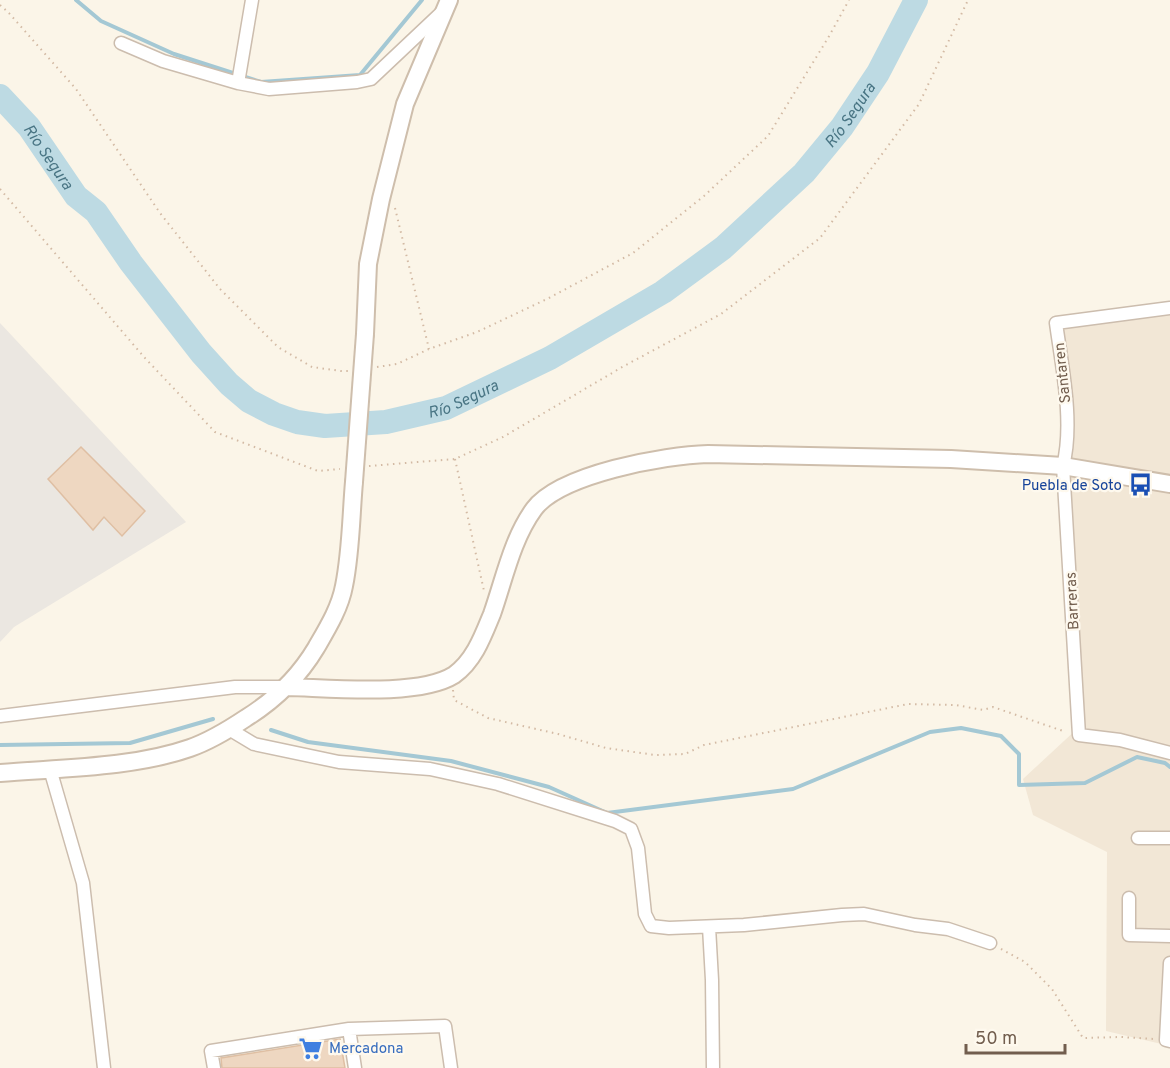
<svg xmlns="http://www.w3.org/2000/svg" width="1170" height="1068" viewBox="0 0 1170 1068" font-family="Overpass,sans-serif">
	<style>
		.residential { fill: #f2e7d6 }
		.industrial { fill: #ebe7e1; fill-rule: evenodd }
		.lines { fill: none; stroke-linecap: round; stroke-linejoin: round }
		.stream { stroke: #a4c8d4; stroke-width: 4 }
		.river { stroke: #bddae3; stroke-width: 24 }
		.building { fill: #eed7c1; stroke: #dfbfa3; stroke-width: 1.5 }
		.minor-casing { stroke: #ccbdae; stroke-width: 15 }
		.secondary-casing { stroke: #cebeac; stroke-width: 20 }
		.path { stroke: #d3baa4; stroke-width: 2; stroke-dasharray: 1.5 4.5; stroke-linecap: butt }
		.minor { stroke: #fff; stroke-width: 12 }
		.secondary { stroke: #fff; stroke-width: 16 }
		.secondary-bridge-casing { stroke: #cebeac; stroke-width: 20; stroke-linecap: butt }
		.secondary-bridge { stroke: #fff; stroke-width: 16 }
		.labels { text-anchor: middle; stroke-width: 4.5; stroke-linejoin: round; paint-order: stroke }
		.street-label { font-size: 15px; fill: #725e4e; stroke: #fef9ee }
		.transit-label { font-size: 15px; fill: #164399; stroke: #fef9ee; text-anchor: end }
		.shop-label { font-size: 15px; fill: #366cbe; stroke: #fef9ee; text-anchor: start }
		.water-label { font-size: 16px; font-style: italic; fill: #497584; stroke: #fef9ee }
	</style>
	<rect width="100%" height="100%" fill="#fbf5e8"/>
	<path class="residential" d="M1170,304V1046L1106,1031L1107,852L1033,815L1023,779L1078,728L1057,317Z"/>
	<path class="industrial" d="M0,323L186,522L14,627L0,642ZM81,447L145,512L122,536L104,517L93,530L48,479Z"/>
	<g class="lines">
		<path class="stream" d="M76,0L101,21L174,54L261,82L360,75L422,0
			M271,730L308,742L451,761L549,787L607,813L793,789L930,732L961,728L1001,736L1019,754V785L1085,783L1137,757L1165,763L1170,767
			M0,745L130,743L213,719"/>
		<path class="river" id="s1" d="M0,96L29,127L76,196L96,212L131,263L201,353L229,384L249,401L274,414L297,422L325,426L386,422L446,408L550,358L663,292L723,248L804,173L842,127L878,73L916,0"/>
	</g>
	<path class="building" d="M81,447L145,511L122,536L104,517L93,530L48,479Z
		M340,1039L345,1068H222L221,1058Z"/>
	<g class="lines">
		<defs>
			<path id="minor" d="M252,0L238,83L269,89L357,82L371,79L441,13
				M121,43L163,61L238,83
				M1170,308L1056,323C1062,367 1074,423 1063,466L1079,735L1120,740L1170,753
				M0,716L235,687H288
				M229,729L254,744L339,762L430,769L498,784L615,821L631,829L638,848L645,914L651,926L669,928L744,925L842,915L864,914L915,925L948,929L990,943
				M50,769L83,883L104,1068
				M1138,838H1170
				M1129,898V935L1170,936
				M709,927L712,980L713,1068
				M1170,963L1166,1040L1170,1041
				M349,1029L355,1068
				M214,1068L211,1051L349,1029L445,1026L451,1068"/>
			<path id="secondary" d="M365,334L368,264L381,199L405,104L449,0
				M288,687C330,688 419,697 454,675C474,661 483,636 492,614C504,580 512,539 534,509C560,474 665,455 708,454L951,459L1063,466L1170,484
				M0,773C60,768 133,768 190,748C210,741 228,730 246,718C275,700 298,678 316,648C327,629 340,608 344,586C351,552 351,516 354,482"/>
		</defs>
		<use href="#minor" class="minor-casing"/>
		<use href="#secondary" class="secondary-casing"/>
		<path class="path" d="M0,5L8,12L76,89L160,213L220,289L278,347L312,367L341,371H348
			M0,189L144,357L215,432L318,471L340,469
			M395,208L429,349
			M377,367L397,364L429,349L477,332L547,299L633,253L704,196L768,136L828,38L849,0
			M455,459L484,591
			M369,466L455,459L503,437L624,366L721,314L820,238L919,104L968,0
			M453,690L454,700L488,718L558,734L606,748L655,755L685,754L704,745L908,704L956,705L983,710L993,707L1066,732
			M1001,949L1025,962L1052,989L1083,1038L1121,1037L1154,1039"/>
		<use href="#minor" class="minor"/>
		<use href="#secondary" class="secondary"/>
		<defs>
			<path id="secondary-bridge" d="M354,482L365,334"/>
		</defs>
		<use href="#secondary-bridge" class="secondary-bridge-casing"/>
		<use href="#secondary-bridge" class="secondary-bridge"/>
	</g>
	<defs>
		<symbol id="bus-bare" viewBox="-9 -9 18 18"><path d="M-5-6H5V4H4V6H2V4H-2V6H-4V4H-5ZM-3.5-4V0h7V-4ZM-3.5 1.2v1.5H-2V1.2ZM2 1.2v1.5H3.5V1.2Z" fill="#1a4fb4" stroke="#fef9ee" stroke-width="2.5" paint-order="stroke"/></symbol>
		<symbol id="supermarket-bare" viewBox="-9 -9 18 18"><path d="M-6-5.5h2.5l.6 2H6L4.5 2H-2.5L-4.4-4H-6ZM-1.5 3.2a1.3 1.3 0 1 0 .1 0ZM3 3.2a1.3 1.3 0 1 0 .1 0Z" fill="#3f7fe0" stroke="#fef9ee" stroke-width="2.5" paint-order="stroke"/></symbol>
	</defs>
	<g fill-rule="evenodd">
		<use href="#bus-bare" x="1124" y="468" width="33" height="33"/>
		<use href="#supermarket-bare" x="294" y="1032" width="33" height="33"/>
	</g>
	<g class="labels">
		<g class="street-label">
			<text transform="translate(1062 373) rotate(-96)" y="5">Santaren</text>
			<text transform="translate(1072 601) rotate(-93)" y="5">Barreras</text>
		</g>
		<g class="transit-label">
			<text x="1122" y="490">Puebla de Soto</text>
		</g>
		<g class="shop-label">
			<text x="329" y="1053">Mercadona</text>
		</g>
		<g class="water-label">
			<text dy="6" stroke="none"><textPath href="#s1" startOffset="1104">Río Segura</textPath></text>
			<text dy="6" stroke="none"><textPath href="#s1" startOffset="78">Río Segura</textPath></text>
			<text dy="6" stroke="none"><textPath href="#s1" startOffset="618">Río Segura</textPath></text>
		</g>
	</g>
	<path d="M966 1044v9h99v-9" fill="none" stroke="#725e4e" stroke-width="3"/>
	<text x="975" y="1044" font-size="18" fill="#725e4e" stroke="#fef9ee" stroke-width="4.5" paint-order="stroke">50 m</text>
</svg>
